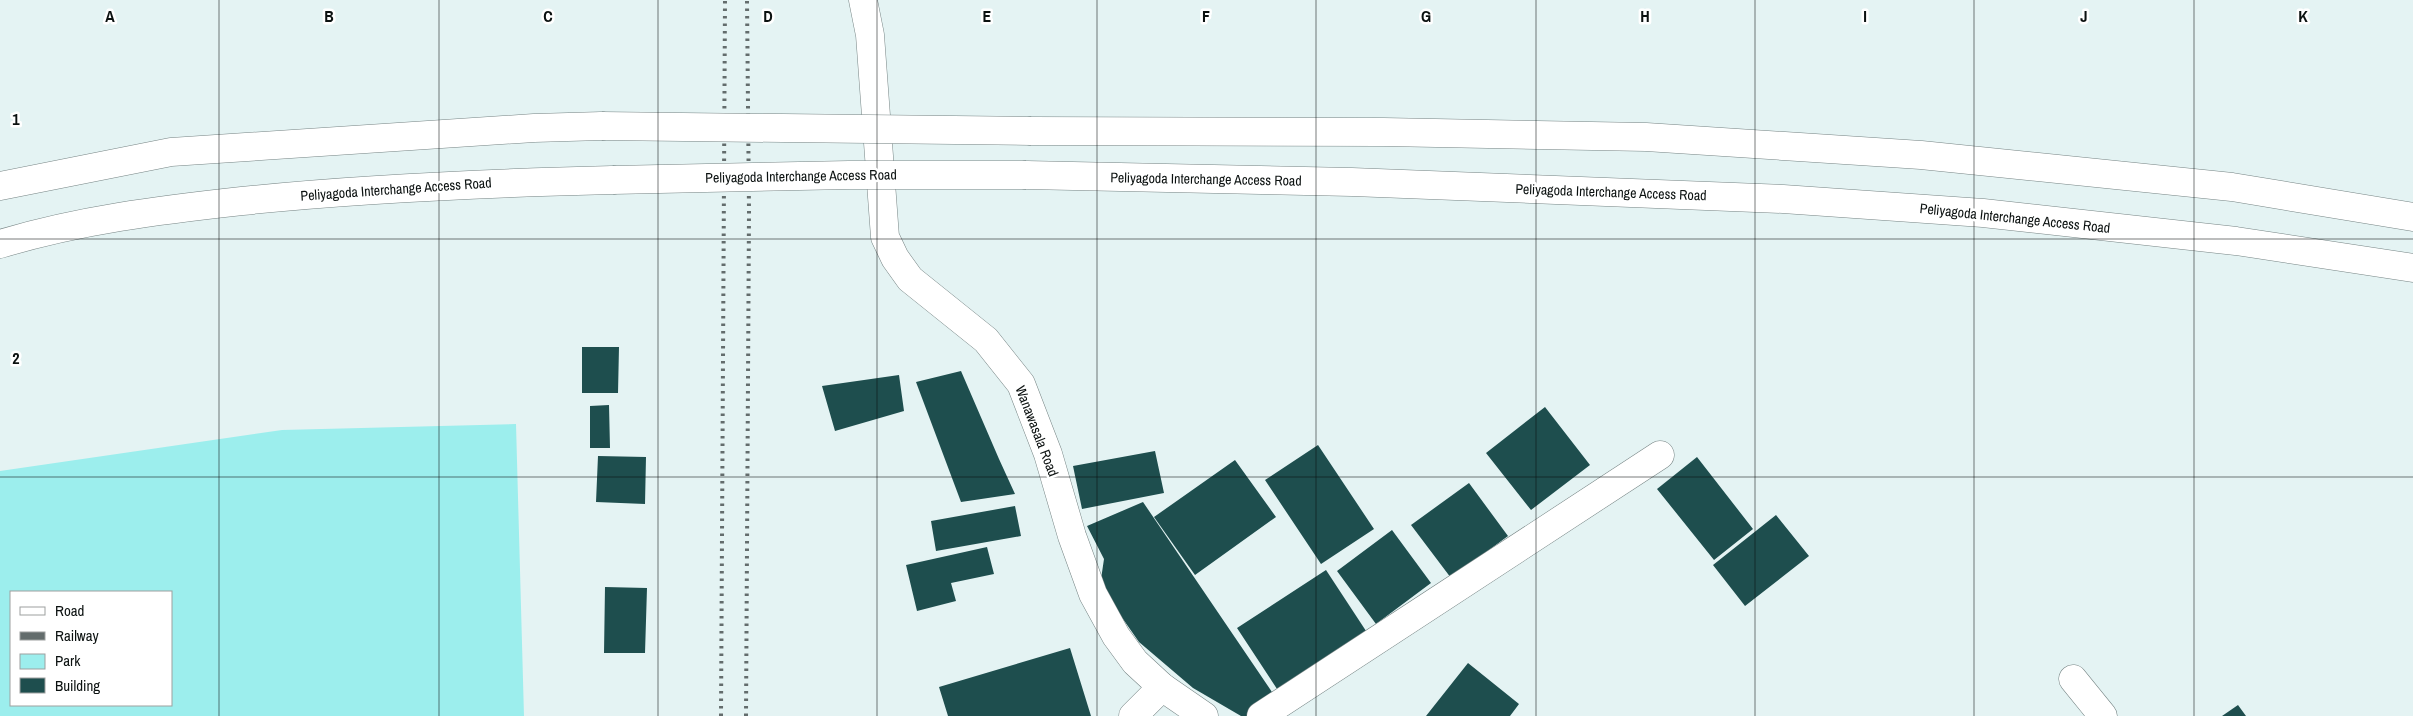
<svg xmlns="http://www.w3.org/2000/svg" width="2413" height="716" viewBox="0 0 2413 716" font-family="'Archivo Narrow',sans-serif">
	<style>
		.green { fill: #9ceeed; fill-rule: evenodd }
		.building { fill: #1e4e4e }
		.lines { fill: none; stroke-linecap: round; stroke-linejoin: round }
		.street-casing { stroke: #768484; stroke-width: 29 }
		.secondary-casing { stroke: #768484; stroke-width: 29 }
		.highway-casing { stroke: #768484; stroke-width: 29 }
		.street { stroke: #fff; stroke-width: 28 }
		.secondary { stroke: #fff; stroke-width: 28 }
		.highway { stroke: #fff; stroke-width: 28 }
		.rail { stroke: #636c6c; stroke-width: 4; stroke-dasharray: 2.5 5; stroke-linecap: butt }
		.highway-bridge-casing { stroke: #768484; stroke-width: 29; stroke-linecap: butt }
		.highway-bridge { stroke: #fff; stroke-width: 28 }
		.grid { fill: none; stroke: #0b1110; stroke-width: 1; stroke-opacity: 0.55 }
		.labels { text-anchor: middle; stroke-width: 5; stroke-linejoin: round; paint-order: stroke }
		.street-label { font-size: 14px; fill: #0b1110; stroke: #fff }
		.grid-label { font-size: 16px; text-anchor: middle; font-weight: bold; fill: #0b1110; stroke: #fff; stroke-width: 5; stroke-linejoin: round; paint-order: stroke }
	</style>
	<rect width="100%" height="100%" fill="#e4f3f3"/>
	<path class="green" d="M516,424L524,716H0V471L282,430ZM11,592H171V705H11Z"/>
	<path class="building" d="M582,347H619L618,393H582Z
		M961,371L999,459L1015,494L961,502L916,382Z
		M899,375L904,411L835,431L822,386Z
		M609,405L610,448H590V406Z
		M1545,407L1590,465L1531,510L1486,453Z
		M1318,445L1374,529L1321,564L1265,480Z
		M1155,451L1164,493L1082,509L1073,466Z
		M598,456L646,457L645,504L596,502Z
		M1697,457L1753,529L1714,560L1657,489Z
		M1235,460L1276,517L1195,575L1154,517Z
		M1469,483L1508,536L1451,578L1411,525Z
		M1143,502L1276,698L1251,716H1241L1193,688L1139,642L1100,586L1104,559L1087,526Z
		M1015,506L1021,536L936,551L931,521Z
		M1776,515L1809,556L1745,606L1713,565Z
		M1392,530L1431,583L1376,624L1337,571Z
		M987,547L994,574L951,583L956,601L917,611L906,565Z
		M1326,570L1368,634L1279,692L1237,628Z
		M605,587L647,588L645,653H604Z
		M1070,648L1091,716H948L939,687Z
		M1468,663L1519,704L1510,716H1426Z
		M2238,705L2246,716H2222Z"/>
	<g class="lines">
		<defs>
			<path id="street" d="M2073,679L2103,716
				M1133,716L1162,687
				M1261,716L1660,455"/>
			<path id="secondary" d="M863,0L870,35L885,237L895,258L910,279L986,340L1021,384L1048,454L1072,536L1093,594L1116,636L1135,662L1162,687L1204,716"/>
			<path id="highway" d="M1031,131L1384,132L1646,137L1921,155L2232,187L2413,217
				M1026,175L1352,182L1783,199L1983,213L2236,241L2413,268
				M0,186L171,152L534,128L602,126
				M0,244C79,220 160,210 242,201C365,188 489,183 613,180"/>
		</defs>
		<use href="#street" class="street-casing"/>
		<use href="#secondary" class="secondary-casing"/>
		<use href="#highway" class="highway-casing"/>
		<use href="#street" class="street"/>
		<use href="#secondary" class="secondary"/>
		<use href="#highway" class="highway"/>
		<path class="rail" d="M721,716L725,0
			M746,716L749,211L747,0"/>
		<defs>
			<path id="highway-bridge" d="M602,126L1031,131
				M613,180L849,175H1026"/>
		</defs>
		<use href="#highway-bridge" class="highway-bridge-casing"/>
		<use href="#highway-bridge" class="highway-bridge"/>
	</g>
	<path class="grid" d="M219,0V716M439,0V716M658,0V716M877,0V716M1097,0V716M1316,0V716M1536,0V716M1755,0V716M1974,0V716M2194,0V716M0,239H2413M0,477H2413"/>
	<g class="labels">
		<g class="street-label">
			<text transform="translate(801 176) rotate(-1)" y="5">Peliyagoda Interchange Access Road</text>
			<text transform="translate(1206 179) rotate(1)" y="5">Peliyagoda Interchange Access Road</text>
			<text transform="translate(396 189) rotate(-4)" y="5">Peliyagoda Interchange Access Road</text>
			<text transform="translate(1611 192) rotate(2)" y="5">Peliyagoda Interchange Access Road</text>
			<text transform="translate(2015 218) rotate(6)" y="5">Peliyagoda Interchange Access Road</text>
			<text transform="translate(1037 431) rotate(69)" y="5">Wanawasala Road</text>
		</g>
	</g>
	<g class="grid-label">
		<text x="110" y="22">A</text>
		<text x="329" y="22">B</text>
		<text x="548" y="22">C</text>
		<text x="768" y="22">D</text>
		<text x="987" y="22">E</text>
		<text x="1206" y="22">F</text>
		<text x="1426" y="22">G</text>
		<text x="1645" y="22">H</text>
		<text x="1865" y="22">I</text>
		<text x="2084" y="22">J</text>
		<text x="2303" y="22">K</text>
		<text x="16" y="125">1</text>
		<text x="16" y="364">2</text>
	</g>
	<rect x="10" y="591" width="162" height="115" fill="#ffffff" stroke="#9da09f"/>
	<rect x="20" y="607" width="25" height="8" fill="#ffffff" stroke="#9da09f"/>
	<text x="55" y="616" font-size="15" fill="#0b1110">Road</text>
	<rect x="20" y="632" width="25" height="8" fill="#636c6c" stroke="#9da09f"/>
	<text x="55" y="641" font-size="15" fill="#0b1110">Railway</text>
	<rect x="20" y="654" width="25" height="15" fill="#9ceeed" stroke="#9da09f"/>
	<text x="55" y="666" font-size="15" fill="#0b1110">Park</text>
	<rect x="20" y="678" width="25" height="15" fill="#1e4e4e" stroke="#9da09f"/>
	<text x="55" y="691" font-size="15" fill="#0b1110">Building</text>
</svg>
